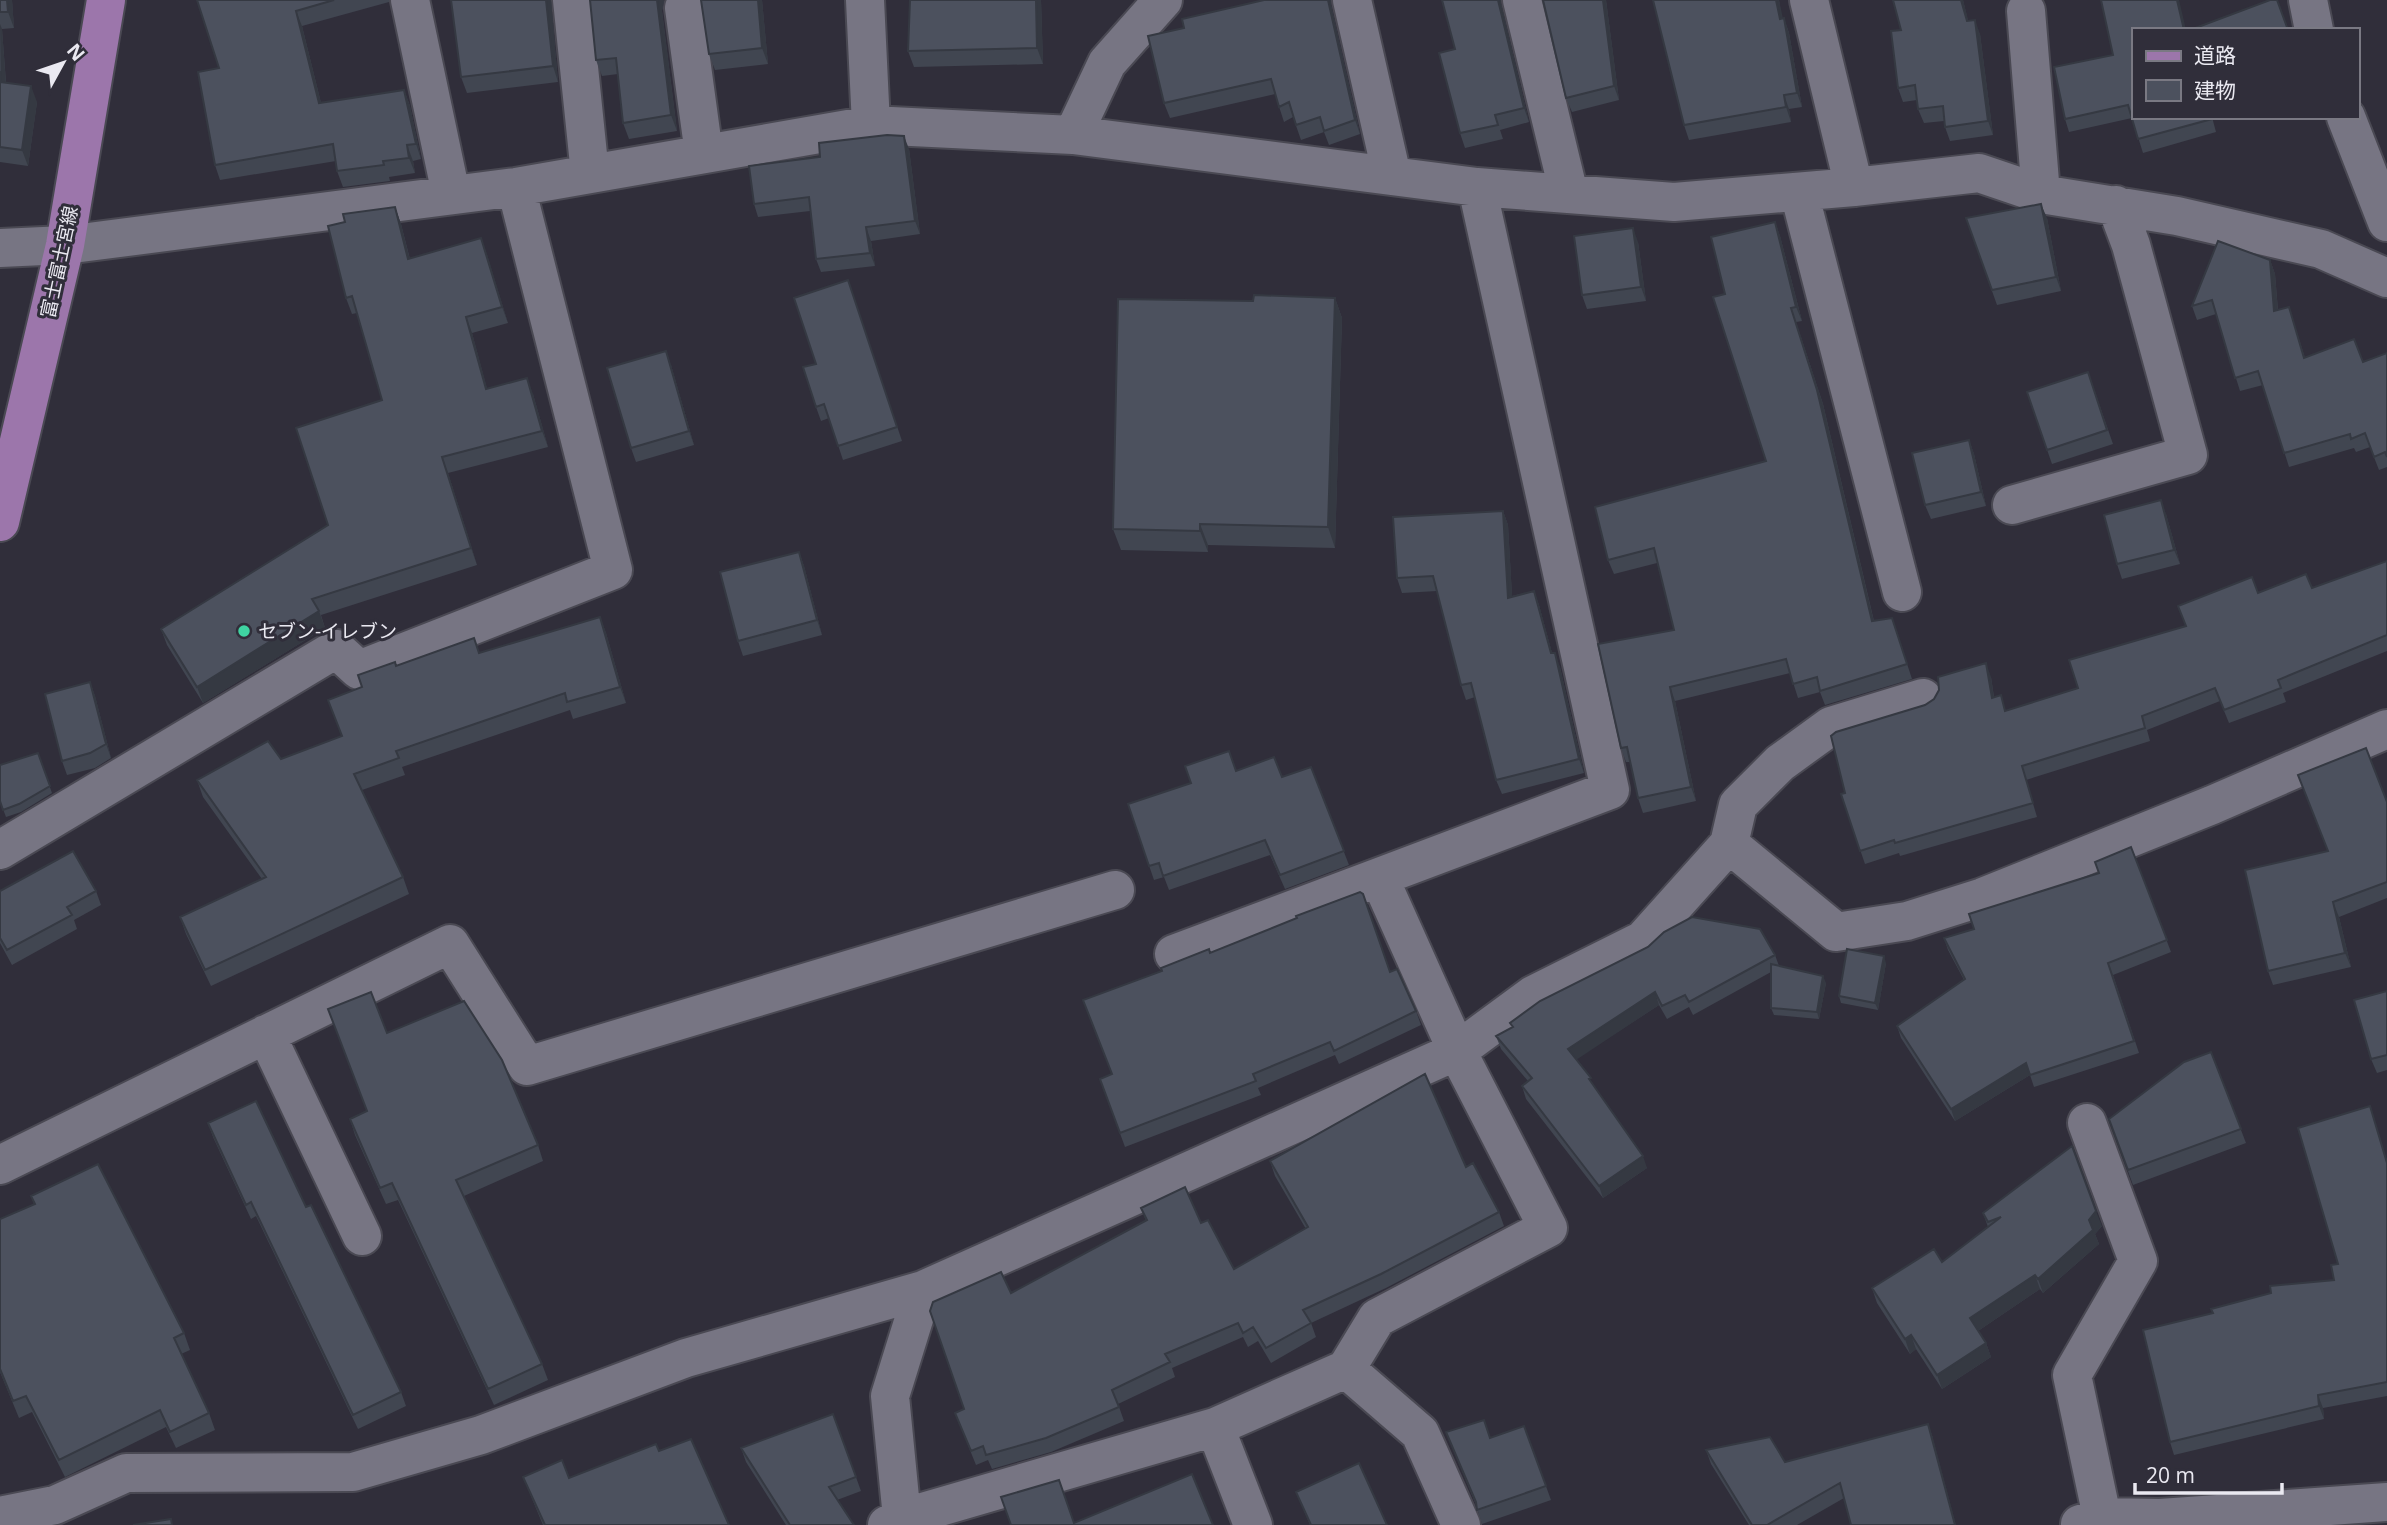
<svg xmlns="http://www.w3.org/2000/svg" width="2387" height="1525" viewBox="0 0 2387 1525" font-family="'Open Sans','Noto Sans JP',sans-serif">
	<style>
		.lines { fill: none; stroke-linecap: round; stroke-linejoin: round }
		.minor-casing { stroke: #4a4953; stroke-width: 42 }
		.major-casing { stroke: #4a4953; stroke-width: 42 }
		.minor { stroke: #777583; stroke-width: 38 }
		.major { stroke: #9c76ab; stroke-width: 38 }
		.wall { fill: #414651 }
		.shaded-wall { fill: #353942 }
		.building { fill: #4c515e; stroke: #353942; stroke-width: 2 }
		.poi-dot { fill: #3fd4a2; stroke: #302e3a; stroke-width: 2.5 }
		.labels { text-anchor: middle; stroke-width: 6; stroke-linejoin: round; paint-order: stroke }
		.street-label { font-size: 19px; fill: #eae9f1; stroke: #302e3a }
		.poi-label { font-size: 19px; fill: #eae9f1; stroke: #302e3a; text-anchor: start }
	</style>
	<rect width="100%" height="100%" fill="#302e3a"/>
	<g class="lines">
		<defs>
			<path id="minor" d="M410,0L451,194
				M572,0L590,174
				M865,0L871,125
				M1352,0L1392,176
				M1522,0L1569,194
				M1809,0L1854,187
				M2308,0L2314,30
				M684,8L704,154
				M2026,11L2041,194
				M2346,117L2387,222
				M1073,135L1107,63L1163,0
				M1799,192L1902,592
				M0,248L65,245L516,187L871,125L1073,135L1477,187L1674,202L1854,187L1979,173L2041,194L2177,216L2321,249L2387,278
				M2012,505L2188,455L2131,245L2116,205
				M1729,844L1836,932L1907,921L1983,897L2212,805L2387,729
				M0,850L336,649L359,670L613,570L516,187
				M1174,954L1379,877
				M266,1034L362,1236
				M2087,1123L2138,1261L2072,1375L2102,1517
				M0,1165L450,944L527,1066L1115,890
				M1215,1427L1253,1525
				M0,1516L55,1505L126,1473L353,1472L481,1435L686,1358L923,1290
				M902,1518L890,1396L923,1290L1457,1051L1533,995L1643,940L1729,844L1738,805L1780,763L1831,726L1923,698
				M2080,1524L2102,1517L2160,1518L2387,1502
				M887,1525L902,1518L1215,1427L1346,1369
				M1461,1525L1420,1433L1346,1369L1377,1318L1548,1228L1457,1051L1379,877L1610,790L1477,187"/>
			<path id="major" d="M0,522L65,245L106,0"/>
		</defs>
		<use href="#minor" class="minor-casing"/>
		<use href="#major" class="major-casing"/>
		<use href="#minor" class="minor"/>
		<use href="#major" class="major"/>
	</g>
	<path class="wall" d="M0,0H12L14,28L2,29L6,82L37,102L28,166L0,162Z
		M197,0H389V2L302,26L321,103L404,90L410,106L421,159L413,161L415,173L389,177L390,181L343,187L337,171L336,161L220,180L215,165L219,68Z
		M451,0H551L558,82L467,93L461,77Z
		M664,0L662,11L677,131L629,139L623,123L618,74L602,76L596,60Z
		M701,0H762L768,64L715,70L709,54Z
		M910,0H1041L1043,64L914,67L908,51Z
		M1543,0H1606L1619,100L1572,112L1566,98Z
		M1779,0L1782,19L1784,18L1789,33L1802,107L1789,109L1791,122L1689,140L1684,125Z
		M1893,0H1963L1968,21L1980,34L1993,135L1950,141L1945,127L1944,121L1924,123L1918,109L1917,100L1903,102L1898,88L1901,30Z
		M1501,4L1529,122L1500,130L1503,139L1465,148L1460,133L1455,49Z
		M1331,5L1360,134L1329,145L1324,132L1301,140L1293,117L1284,122L1275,94L1170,118L1164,103Z
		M2113,55L2133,117H2212L2216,132L2143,153L2132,118L2069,132L2065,119Z
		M909,149L920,234L871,241L875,266L821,272L816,259L810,211L758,217L754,204Z
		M395,207L401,224L410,259L481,238L508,323L472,333L487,389L533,394L548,447L448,473L477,565L321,615L325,628L203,703L167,645L161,629L328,525L382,400L357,313L352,314L346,298Z
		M1966,218H2047L2061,291L1997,305Z
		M1775,222L1780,236L1802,321L1796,322L1823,404L1874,621L1892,618L1912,679L1825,705L1820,692L1798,698L1790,673L1675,701L1696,801L1643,813L1638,798L1630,762H1626L1621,748L1674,630L1657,563L1614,574L1608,560L1766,461L1725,294Z
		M1638,242L1646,301L1587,309L1582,295Z
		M2270,260L2275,274L2278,310L2293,320L2305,358L2363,362L2387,353V467L2379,470L2370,447L2356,452L2354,448L2289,467L2263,385L2240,391L2216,314L2197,320L2192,306Z
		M853,295L902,441L843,460L829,418L821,421L816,407V364Z
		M1335,298L1342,318L1335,548L1208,545V552L1121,550L1113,529L1253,301Z
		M671,365L694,445L636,462L631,448Z
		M2088,372L2113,444L2052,464L2027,392Z
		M1969,440L1974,454L1986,506L1931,519L1925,505Z
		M1503,511L1508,525L1512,596L1534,591L1539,605L1552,653L1560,667L1584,773L1502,794L1496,780L1475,697L1466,700L1461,685L1437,591L1402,593L1397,578Z
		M2166,514L2180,564L2122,579L2117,564Z
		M799,552L804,566L822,635L743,656L738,641Z
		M2387,561V651L2283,693L2286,702L2229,723L2220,701L2147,730L2150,741L2026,780L2037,817L1900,856L1899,853L1865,864L1841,794L1845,793L1925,705L1991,677L1994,697L2006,711L2078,688L2185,626L2258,593L2312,588Z
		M600,617L606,633L626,703L573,719L570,710L402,767L405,775L362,790L403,877L409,894L211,986L186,934L180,917L262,879L203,797L197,780L281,759L342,736L362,687L396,666L479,653Z
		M90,682L95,696L111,758L95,768L67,775L62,761Z
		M38,753L52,793L21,812L6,817L0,801Z
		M1311,767L1349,865L1285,889L1270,855L1169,890L1164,877L1154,880L1128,804L1236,771L1282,777Z
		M2387,802V898L2339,917L2351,967L2273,985L2268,971L2328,851Z
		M2131,847L2171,952L2113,975L2139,1053L2034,1087L2030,1075L1955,1121L1901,1038L1897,1026L1964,980L1948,950L1944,938L1974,929L2099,873Z
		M0,891H96L101,905L74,920L77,929L12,965L0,943Z
		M1210,953L1390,972L1416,1011L1421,1025L1339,1064L1335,1055L1258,1088L1261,1095L1125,1147L1100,1079L1111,1075Z
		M1775,955L1779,966L1826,983L1819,1019L1774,1015L1771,1008V972L1693,1015L1689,1007L1667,1019L1659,1005L1576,1059L1647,1168L1603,1198L1526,1099L1522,1086L1528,1081L1501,1049L1496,1036Z
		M1886,963L1878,1010L1841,1003L1839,996Z
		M2387,991V1070L2377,1073L2371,1059Z
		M387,1033L538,1145L543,1161L464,1196L542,1364L548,1380L494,1405L398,1200L386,1204L355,1135L350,1119L366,1112Z
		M2211,1052L2246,1143L2133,1185L2109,1119Z
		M2374,1119L2387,1161V1396L2323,1408L2324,1419L2174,1455L2170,1442L2213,1313L2271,1293L2334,1280Z
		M208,1123L306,1207L401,1392L406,1406L358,1429L256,1216L251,1219L213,1137Z
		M1270,1161L1466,1167L1499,1212L1504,1226L1386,1288L1311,1323L1316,1337L1271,1363L1258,1341L1248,1347L1243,1337L1172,1368L1175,1377L1118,1404L1124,1421L1051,1452L992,1469L988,1460L976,1465L955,1413L964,1409L1011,1293L1146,1221L1141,1208L1201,1223L1234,1269L1306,1229L1275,1176Z
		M31,1196L184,1333L190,1350L181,1354L209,1413L215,1430L176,1448L166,1427L65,1477L32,1412L19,1418L0,1372V1219L34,1204Z
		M1983,1213L2102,1226L2095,1234L2099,1244L2043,1293L2040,1289L1978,1331L1986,1343L1991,1357L1942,1389L1916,1349L1910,1354L1877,1303L1872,1288L1942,1262L1988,1227Z
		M833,1414L861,1491L837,1500L854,1525H786L746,1462L741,1448Z
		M1928,1424L1933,1438L1844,1498L1797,1525H1749L1711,1464L1706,1450L1785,1462Z
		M1524,1426L1551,1500L1482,1524L1476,1505L1446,1432L1490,1438Z
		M659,1451L729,1525H543L523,1477L569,1478Z
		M1296,1492L1387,1525H1310Z"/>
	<path class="shaded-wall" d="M7,0H12L14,28L8,12Z
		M546,0H551L558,82L553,66Z
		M657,0H664L662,11L677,131L671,115Z
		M758,0H762L768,64L762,48Z
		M1036,0H1041L1043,64L1037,48Z
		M1328,0H1331V5L1360,134L1355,120Z
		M1498,0H1501V4L1529,122L1524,108Z
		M1603,0H1606L1619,100L1614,86Z
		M1776,0H1779L1786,33L1780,19Z
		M1961,0H1963L1972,35L1967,21Z
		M2177,0H2179L2186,30H2184Z
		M296,11L302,26L325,119L319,103Z
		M1784,18L1789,33L1802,107L1797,93Z
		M1975,20L1980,34L1993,135L1988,121Z
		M0,24L2,29L7,98L1,82Z
		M31,86L37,102L28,166L22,150Z
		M404,90L410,106L421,159L416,144Z
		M1784,95L1789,109L1791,122L1786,107Z
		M904,136L909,149L920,234L915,221Z
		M407,145L413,161L415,173L409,158Z
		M2041,204L2047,218L2061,291L2056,277Z
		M395,207L401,224L414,276L408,259Z
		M1775,222L1780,236L1802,321L1796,307Z
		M866,227L871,241L875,266L870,253Z
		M1633,228L1638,242L1646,301L1641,287Z
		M481,238L487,254L508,323L502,307Z
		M2270,260L2275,274L2279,325L2274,311Z
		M1335,298L1342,318L1335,548L1328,527Z
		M1791,308L1823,404L1877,635L1872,621Z
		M466,317L472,333L492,406L486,389Z
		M666,351L671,365L694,445L689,431Z
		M527,378L533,394L548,447L542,431Z
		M1969,440L1974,454L1986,506L1981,492Z
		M442,457L448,473L477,565L471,548Z
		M2161,500L2166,514L2180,564L2174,550Z
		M1503,511L1508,525L1513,612L1508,598Z
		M1200,524L1208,545V552L1200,531Z
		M799,552L804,566L822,635L817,620Z
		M1534,591L1539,605L1556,668L1551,653Z
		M319,611L325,628L203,703L197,687Z
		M600,617L606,633L626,703L620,687Z
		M1555,653L1560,667L1584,773L1579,759Z
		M1986,663L1991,677L1996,712L1992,698Z
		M90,682L95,696L111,758L106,744Z
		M1670,687L1675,701L1696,801L1691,787Z
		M2333,902L2339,917L2351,967L2345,953Z
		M1884,956L1886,963L1878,1010L1875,1003Z
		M1823,976L1826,983L1819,1019L1817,1012Z
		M1655,992L1659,1005L1573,1062L1568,1049Z
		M2026,1063L2030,1075L1955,1121L1951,1109Z
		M1643,1156L1647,1168L1603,1198L1599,1186Z
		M2096,1211L2102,1226L2095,1234L2099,1244L2043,1293L2038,1279Z
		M2035,1275L2040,1289L1975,1333L1970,1318Z
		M1911,1335L1916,1349L1910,1354L1905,1339Z
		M1986,1343L1991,1357L1942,1389L1937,1375Z
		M2318,1395L2323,1408L2324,1419L2319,1406Z
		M1928,1424L1933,1438L1956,1525H1955Z"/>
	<path class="building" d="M0,0H7L8,12H0Z
		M197,0H334L296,11L319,103L404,90L416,144L407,145L409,158L383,161L384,165L337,171L333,144L215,165L198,72L219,68Z
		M451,0H546L553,66L461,77Z
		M590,0H657L671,115L623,123L616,58L596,60Z
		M701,0H758L762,48L709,54Z
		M910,0H1036L1037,48L908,51Z
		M1264,0H1328L1355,120L1324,131L1320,117L1296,125L1289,102L1279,107L1271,79L1164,103L1148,36L1184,28L1182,19Z
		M1442,0H1498L1524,108L1495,115L1498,125L1460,133L1439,53L1455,49Z
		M1543,0H1603L1614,86L1566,98Z
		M1653,0H1776L1780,19L1784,18L1797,93L1784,95L1786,107L1684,125Z
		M1893,0H1961L1967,21L1975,20L1988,121L1945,127L1943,106L1918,109L1915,85L1898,88L1891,31L1901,30Z
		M2101,0H2177L2184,30H2133V117H2211L2212,119L2138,139L2128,105L2065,119L2054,67L2113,55Z
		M2270,0H2277L2288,30H2190Z
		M0,71L1,82L31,86L22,150L0,147Z
		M887,135L904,136L915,221L866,227L870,253L816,259L809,197L754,204L749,166L820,157L819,143Z
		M2041,204L2056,277L1992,290L1966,218Z
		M395,207L408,259L481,238L502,307L466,317L486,389L527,378L542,431L442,457L471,548L312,599L319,611L197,687L161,629L328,525L296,428L382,400L352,296L346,298L328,226L345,222L343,214Z
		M1775,222L1796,307L1791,308L1817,390L1872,621L1892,618L1907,664L1820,691L1817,677L1793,684L1786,659L1670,687L1691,787L1638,798L1627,747L1621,748L1598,644L1674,630L1654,548L1608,560L1595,507L1766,461L1713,297L1725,294L1711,237Z
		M1633,228L1641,287L1582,295L1574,236Z
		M2218,241L2270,260L2274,311L2289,307L2304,358L2354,339L2363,362L2387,353V457L2385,452L2374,457L2365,433L2351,439L2350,434L2284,453L2258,371L2235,378L2212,300L2192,306Z
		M848,280L897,427L838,446L824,404L816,407L803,367L816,364L794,298Z
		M1254,295L1335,298L1328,527L1200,524V531L1113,529L1118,299L1253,301Z
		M666,351L689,431L631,448L607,368Z
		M2088,372L2107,430L2047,450L2027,392Z
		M1969,440L1981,492L1925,505L1912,453Z
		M2161,500L2174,550L2117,564L2104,515Z
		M1503,511L1508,598L1534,591L1551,653H1555L1579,759L1496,780L1471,683L1461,685L1433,576L1397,578L1393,517Z
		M799,552L817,620L738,641L720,572Z
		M2387,561V635L2278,680L2281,688L2224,710L2215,688L2142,716L2145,728L2022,766L2033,803L1895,843L1894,840L1860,851L1841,794L1845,793L1831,736L1836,732L1925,705L1934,699L1939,690L1938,677L1986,663L1992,698L2001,695L2005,711L2078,688L2069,660L2186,626L2178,606L2252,577L2258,593L2306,574L2312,588Z
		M600,617L620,687L567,702L565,693L396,751L399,758L354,774L403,877L205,970L180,917L266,877L197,780L268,741L281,759L342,736L328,700L362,687L358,675L395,662L396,666L474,638L479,653Z
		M90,682L106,744L90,753L62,761L45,694Z
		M2366,748L2387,802V882L2333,902L2345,953L2268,971L2245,870L2328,851L2298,775Z
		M1229,751L1236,771L1274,757L1282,777L1311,767L1344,851L1280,875L1265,840L1163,876L1159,863L1149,866L1128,804L1191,783L1185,766Z
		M38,753L50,786L19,804L3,810L0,801V765Z
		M2131,847L2167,940L2108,963L2134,1041L2030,1075L2026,1063L1951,1109L1897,1026L1965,979L1944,938L1974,929L1969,914L2099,873L2095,862Z
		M73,851L96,891L67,907L72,915L7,950L0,938V891Z
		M1360,892L1363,894L1390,972L1397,969L1416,1011L1334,1051L1330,1042L1253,1074L1256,1081L1120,1133L1100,1079L1112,1074L1083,1000L1162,971L1161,968L1209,949L1210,953L1297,918L1296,916Z
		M1692,917L1760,929L1775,955L1689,1002L1685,995L1662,1006L1655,992L1568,1049L1591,1078L1589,1079L1643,1156L1599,1186L1522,1086L1532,1078L1496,1036L1513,1027L1510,1023L1540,1001L1648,947L1664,932Z
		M1847,949L1884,956L1875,1003L1839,996Z
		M1771,964L1823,976L1817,1012L1771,1008Z
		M2387,991V1055L2371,1059L2354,1000Z
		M371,992L387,1033L464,1001L502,1060L538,1145L456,1180L542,1364L488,1389L392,1183L380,1188L350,1119L367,1111L328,1009Z
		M2211,1052L2241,1129L2128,1170L2109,1119L2184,1062Z
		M1425,1074L1466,1167L1473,1163L1499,1212L1381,1274L1303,1310L1311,1323L1266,1348L1253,1327L1243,1333L1238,1323L1165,1354L1170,1362L1112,1390L1119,1407L1046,1438L986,1455L983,1446L971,1451L955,1413L964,1409L930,1311L933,1302L1001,1272L1011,1293L1147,1220L1141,1208L1185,1187L1201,1223L1208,1220L1234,1269L1308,1227L1270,1161Z
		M256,1101L306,1207L311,1205L401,1392L353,1415L251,1202L246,1205L208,1123Z
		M2370,1106L2387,1163V1382L2318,1395L2319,1406L2170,1442L2143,1330L2213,1313L2211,1309L2271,1293L2270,1286L2334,1280L2331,1265L2338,1264L2298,1128Z
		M2072,1146L2096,1211L2089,1220L2093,1230L2038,1279L2035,1275L1970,1318L1986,1343L1937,1375L1911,1335L1905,1339L1872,1288L1934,1249L1942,1262L2001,1217L1988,1222L1983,1213Z
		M98,1164L184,1333L174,1338L209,1413L170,1432L160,1410L59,1460L26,1396L13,1401L0,1369V1219L35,1204L31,1196Z
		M833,1414L856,1477L829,1487L854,1525H790L741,1448Z
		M1484,1420L1490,1438L1524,1426L1546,1486L1477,1510L1476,1502L1446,1432Z
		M1928,1424L1955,1525H1851L1840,1483L1767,1525H1752L1706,1450L1770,1437L1785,1462Z
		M691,1439L729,1525H545L523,1477L562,1460L569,1478L656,1444L659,1451Z
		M1359,1463L1387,1525H1311L1296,1492Z
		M1192,1474L1213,1525H1011L1001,1497L1059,1480L1074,1523Z
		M171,1519L172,1525H133Z"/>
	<circle class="poi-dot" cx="244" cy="631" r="7"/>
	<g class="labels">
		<g class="street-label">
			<text transform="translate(59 262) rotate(-78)" y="7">富士富士宮線</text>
		</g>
		<g class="poi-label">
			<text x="258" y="638">セブン-イレブン</text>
		</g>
	</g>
	<rect x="2132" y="28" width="228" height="91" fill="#302e3a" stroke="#7a7983" stroke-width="2"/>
	<rect x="2146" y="51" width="35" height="10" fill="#9c76ab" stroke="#7a7983" stroke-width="2"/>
	<text x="2194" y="63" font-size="21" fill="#eae9f1">道路</text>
	<rect x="2146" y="80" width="35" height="21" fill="#4c515e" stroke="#7a7983" stroke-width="2"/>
	<text x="2194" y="98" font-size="21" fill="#eae9f1">建物</text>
	<g transform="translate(63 63) rotate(50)" stroke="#302e3a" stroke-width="5" paint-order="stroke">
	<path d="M0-5L12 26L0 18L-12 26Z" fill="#eae9f1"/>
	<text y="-10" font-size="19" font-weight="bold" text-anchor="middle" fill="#eae9f1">N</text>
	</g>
	<path d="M2135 1483v10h147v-10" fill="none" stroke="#eae9f1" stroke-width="3.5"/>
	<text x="2146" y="1483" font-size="21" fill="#eae9f1" stroke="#302e3a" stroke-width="5" paint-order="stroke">20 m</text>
</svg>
